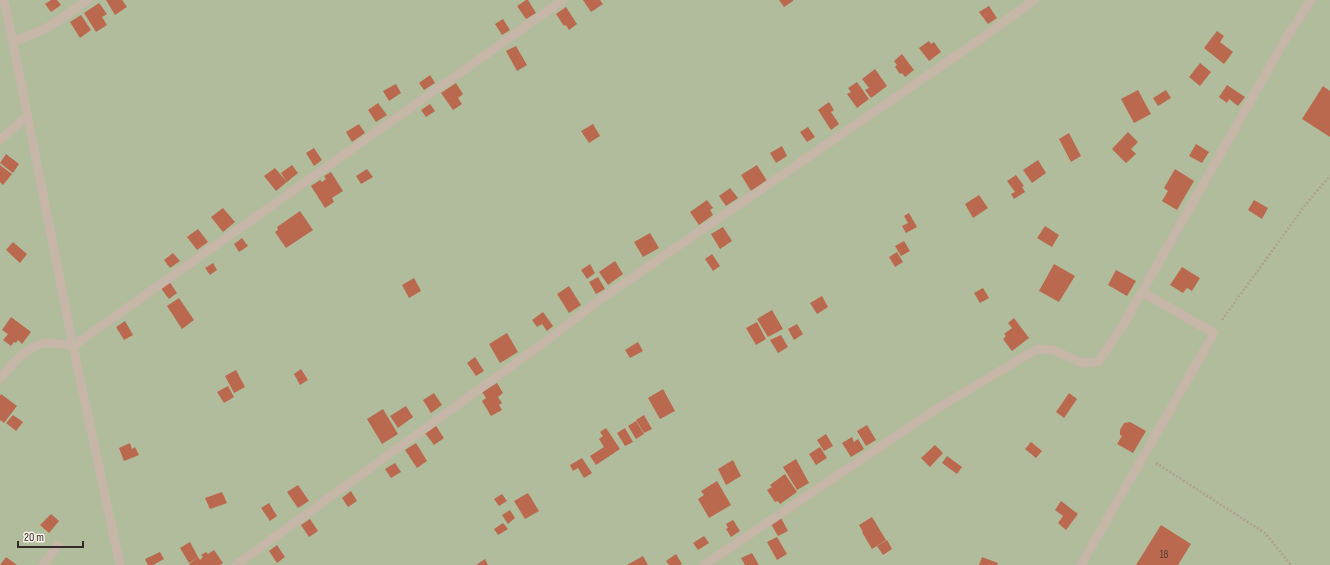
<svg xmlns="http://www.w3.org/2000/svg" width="1330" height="565" viewBox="0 0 1330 565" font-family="'Sofia Sans Condensed',sans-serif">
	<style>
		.green { fill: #b1bc9c }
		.building { fill: #ba694e }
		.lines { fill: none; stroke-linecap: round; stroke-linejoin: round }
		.path { stroke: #b1a092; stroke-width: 2.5; stroke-dasharray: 2 2; stroke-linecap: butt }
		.lane { stroke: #c5b6a8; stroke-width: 9 }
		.labels { text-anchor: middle; stroke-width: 3; stroke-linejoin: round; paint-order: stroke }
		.number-label { font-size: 11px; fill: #553a31 }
	</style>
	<rect width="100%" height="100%" fill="#efe6db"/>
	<path class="green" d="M0,0H1330V565H0Z"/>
	<path class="building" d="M51,0H57L61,5L51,12L45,4Z
		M106,0H122L127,7L115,15Z
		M526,0H528L536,13L526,19L517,6Z
		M583,0H600L603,4L591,12Z
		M779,0H793V1L784,7Z
		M99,3L107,14L102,17L107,25L96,32L84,13Z
		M989,6L997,18L988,24L979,12Z
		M566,7L577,24L569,30L566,25L564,26L556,14Z
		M81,15L91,30L80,38L70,22Z
		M503,19L510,30L502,35L495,24Z
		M1217,31L1224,36L1220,42L1233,52L1224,64L1204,48Z
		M929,41L931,44L934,42L941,52L929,61L919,48Z
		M516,46L527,65L517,71L506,51Z
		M902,54L914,70L905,77L902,73L900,74L895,67L897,65L894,61Z
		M1200,63L1211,72L1200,86L1189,77Z
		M875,69L887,86L871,98L865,90L869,88L862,79Z
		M430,75L435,83L424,90L419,83Z
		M857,82L869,99L857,108L847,94L851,92L848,88Z
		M456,83L463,94L458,98L462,104L453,110L441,93Z
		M396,84L401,93L389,101L383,91Z
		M1227,85L1245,97L1238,106L1229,99L1227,103L1219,97Z
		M1323,86L1330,91V137L1302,119Z
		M1138,90L1151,114L1134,123L1121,99Z
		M1166,90L1171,98L1158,106L1153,98Z
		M829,102L834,110L831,112L839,124L831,130L818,110Z
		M378,103L387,115L376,122L368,110Z
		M430,104L435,111L426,117L421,110Z
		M359,124L365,133L352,142L346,132Z
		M593,124L600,136L589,143L581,131Z
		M808,127L815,137L807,142L800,132Z
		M1128,132L1138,142L1131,149L1136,154L1126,163L1112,149Z
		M1069,133L1081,156L1071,162L1059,139Z
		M1196,144L1209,152L1202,163L1189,156Z
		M782,146L787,156L776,163L770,153Z
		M314,148L322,160L314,166L306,153Z
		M6,154L19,164L13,173L0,163Z
		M1038,160L1046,173L1032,183L1023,170Z
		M0,165L12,174L3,185L0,182Z
		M292,165L298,173L287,182L281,173Z
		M757,165L767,181L751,191L741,175Z
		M275,168L287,182L276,191L264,176Z
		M367,169L373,177L361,184L356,176Z
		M1175,169L1194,181L1177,210L1162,201L1168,191L1164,188Z
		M331,172L343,191L332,198L334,202L325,208L311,186L320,180L322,182L326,179L324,176Z
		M1016,175L1024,186L1022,187L1025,192L1014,199L1011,194L1015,192L1007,181Z
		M730,188L738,198L726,206L719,196Z
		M979,195L988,208L973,218L965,204Z
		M707,200L713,208L710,210L713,215L699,225L690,212Z
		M1254,200L1268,208L1262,219L1248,210Z
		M223,208L235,222L223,232L211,217Z
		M300,211L313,230L286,248L275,232L278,230L277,227Z
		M909,213L917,227L906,233L902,226L908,223L904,216Z
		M1045,226L1059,235L1052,247L1037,238Z
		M723,227L732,241L720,249L711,234Z
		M198,229L208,242L197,250L187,237Z
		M650,233L659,248L643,257L634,242Z
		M242,238L248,246L239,252L234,244Z
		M904,241L910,251L901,256L895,246Z
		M13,242L27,254L20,263L6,250Z
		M897,252L903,262L895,267L889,257Z
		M173,253L180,261L170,268L164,260Z
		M712,254L720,266L713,271L705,259Z
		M615,261L623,274L608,285L599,272Z
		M213,263L217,270L210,275L205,268Z
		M590,264L595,273L587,279L581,270Z
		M1054,264L1075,276L1059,302L1039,291Z
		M1182,267L1200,278L1192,291L1187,288L1183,293L1170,285Z
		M1116,270L1136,281L1127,296L1108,285Z
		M598,277L605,289L596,294L589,282Z
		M414,278L421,291L409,298L402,285Z
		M169,281L177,293L169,299L160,287Z
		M569,286L581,305L569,313L557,294Z
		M983,288L989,298L980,303L974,293Z
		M822,296L828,307L817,314L810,303Z
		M179,298L194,320L182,329L167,306Z
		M772,310L783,329L768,337L757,319Z
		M543,312L553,326L547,331L542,324L537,327L532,320Z
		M11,317L31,332L22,344L18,340L16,343L14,342L11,346L3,340L8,334L2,330Z
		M1014,318L1029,338L1012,351L1003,339L1006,336L1004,334L1012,328L1008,323Z
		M125,321L133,335L124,340L116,327Z
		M757,322L766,339L756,345L746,328Z
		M797,324L803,334L794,340L788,329Z
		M507,333L518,352L500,363L489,344Z
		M781,335L788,347L778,353L770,340Z
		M638,342L643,351L630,358L625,350Z
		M475,357L484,371L476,376L467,363Z
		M301,369L308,380L300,385L294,374Z
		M236,370L245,387L234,393L225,376Z
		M497,383L503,393L498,397L502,403L499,405L502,410L491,416L482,401L486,398L482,392Z
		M228,386L234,397L224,403L217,392Z
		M663,389L675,411L660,419L648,398Z
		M434,393L442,405L431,413L423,400Z
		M1069,393L1077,399L1064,418L1056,412Z
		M1,394L17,406L4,423L0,420V396Z
		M406,406L413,417L398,428L390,416Z
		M383,409L398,434L382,444L367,419Z
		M13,415L23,422L16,431L6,423Z
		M644,415L652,429L644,433L636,420Z
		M636,421L644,434L636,439L628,426Z
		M1130,422L1146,431L1133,453L1117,444L1122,436L1120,435V430L1124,423Z
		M867,425L876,440L866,446L857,431Z
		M436,426L444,438L434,445L425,433Z
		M606,428L620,449L596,465L590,456L604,447L599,439L603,436L600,432Z
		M625,428L633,442L625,446L617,433Z
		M826,434L833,446L824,451L817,440Z
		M852,437L854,442L858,439L864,449L851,457L842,443Z
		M1031,442L1042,451L1036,458L1025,449Z
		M130,443L132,449L135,447L139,455L124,461L119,448Z
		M416,443L427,461L417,468L405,450Z
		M935,445L943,453L930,467L921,458Z
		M820,447L827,458L816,465L809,454Z
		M947,456L962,467L957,474L942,463Z
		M582,458L592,473L584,478L578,468L573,471L570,465Z
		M796,459L809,483L797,490L783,467Z
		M733,460L741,476L726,485L718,469Z
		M395,463L401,472L391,478L385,469Z
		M785,474L797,492L780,504L778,501L775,502L767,490L772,487L770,485Z
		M717,481L731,505L709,518L698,499L704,495L701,491Z
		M298,485L309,501L298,508L287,492Z
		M351,491L357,501L348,507L342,498Z
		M222,492L227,503L210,509L205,498Z
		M528,493L539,511L525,519L514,501Z
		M502,494L507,501L499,506L494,499Z
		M1061,501L1078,514L1066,530L1058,523L1063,516L1055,510Z
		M269,503L277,516L270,521L261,508Z
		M510,510L515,518L508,524L502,515Z
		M51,514L59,521L49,533L40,525Z
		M872,517L886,540L872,549L862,532H863L859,525Z
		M781,518L788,531L778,536L771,524Z
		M310,519L318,531L309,537L301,525Z
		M733,520L740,531L731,537L726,529L728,528L726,524Z
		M503,523L508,529L498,535L494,529Z
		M1161,525L1191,544L1178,565H1136Z
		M704,536L709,543L698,550L693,543Z
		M777,537L787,554L777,560L767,542Z
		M887,540L892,549L883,555L877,546Z
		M190,542L198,557L189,563L180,548Z
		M277,545L285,557L277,563L269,551Z
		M214,550L223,563L220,565H190L189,564L198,557L200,560L203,557L201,555L206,552L208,554Z
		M160,552L164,559L153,565H148L145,559Z
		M752,553L759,565H745L741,558Z
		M676,554L682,564L680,565H669L666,561Z
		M643,556L648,565H627Z
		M6,557L17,565H0Z
		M982,557L998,563L997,565H979Z
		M485,559L488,565H476Z"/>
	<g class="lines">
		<path class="path" d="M1222,320L1306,204L1330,176
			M1156,463L1265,533L1291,565"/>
		<path class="lane" d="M4,0L13,42L73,346L120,565
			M13,42L47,28L88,0
			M0,140L27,116
			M0,379C13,363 28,343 50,343C58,343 65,345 73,346L563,0
			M43,565L58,545
			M236,565L546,341L601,299L982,38L1034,0
			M704,565L938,408L1037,349L1053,350L1082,363L1098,362L1122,327L1285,40L1311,0
			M1081,565L1214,333L1142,292"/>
	</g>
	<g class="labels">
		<g class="number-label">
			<text x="1164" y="558">18</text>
		</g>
	</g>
	<path d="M18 541v6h65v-6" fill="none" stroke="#332b27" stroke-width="2"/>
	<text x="24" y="541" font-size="12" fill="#332b27" stroke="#f7f0e7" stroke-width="3" paint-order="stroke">20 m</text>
</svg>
